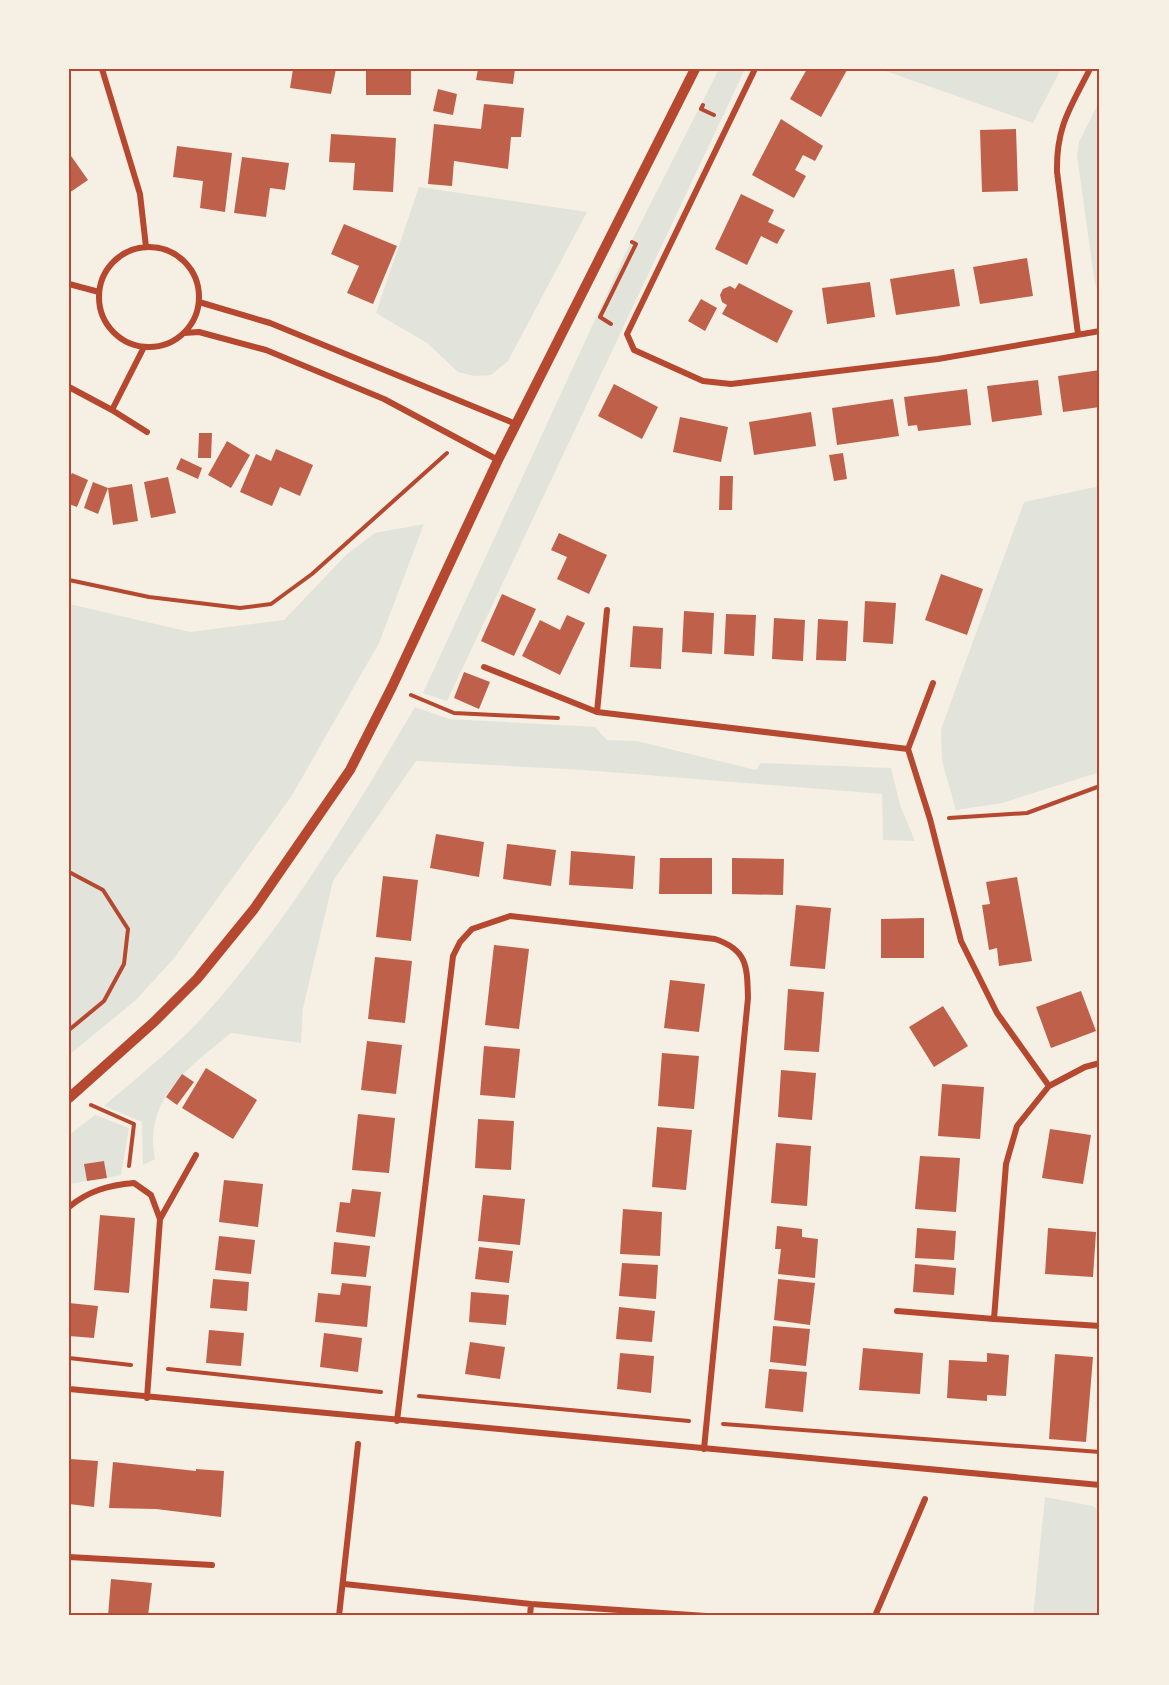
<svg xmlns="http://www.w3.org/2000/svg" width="1169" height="1685" viewBox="0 0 1169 1685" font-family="'Work Sans',sans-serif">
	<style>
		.green { fill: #e2e4dc }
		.building { fill: #bf614a }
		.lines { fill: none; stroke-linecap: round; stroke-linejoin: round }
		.path { stroke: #b5482f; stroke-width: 4 }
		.minor { stroke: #b5482f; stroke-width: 6 }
		.tertiary { stroke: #b5482f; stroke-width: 10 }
		.neatline { fill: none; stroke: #b5482f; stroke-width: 2 }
	</style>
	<rect width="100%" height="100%" fill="#f6efe4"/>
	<path class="green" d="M719,69H745L447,701L423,693L627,250Z
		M880,69H1061L1033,123Z
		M1100,100V295L1095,284L1077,156L1079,142Z
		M419,187L587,212L508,361L491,375L474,376L458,372L427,343L376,313Z
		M1100,486V772L1002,803L956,810L942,761L941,729L1024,502Z
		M424,524L379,643L291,797L175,957L136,1000L69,1055V604L190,632L284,620L346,555L375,533Z
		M415,707L449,719L595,727L607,740L637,741L756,770L761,763L891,768L900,805L915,841L883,840L882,794L584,770L416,761L333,881L303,1008L301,1043L231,1033C189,1068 143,1098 155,1159L143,1165L142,1122L104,1106C136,1078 171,1051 199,1021C283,930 353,813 415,707Z
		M95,1115L129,1128L121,1175L107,1178L104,1161L85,1164L87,1181L69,1184V1135Z
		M1045,1497L1093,1506L1100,1512L1097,1616H1033Z"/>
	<path class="building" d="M293,69H336L331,94L290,88Z
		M366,69H411V95H366Z
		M478,69H515L513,84L476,80Z
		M807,69L847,70L821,117L790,99Z
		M438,89L457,94L453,115L433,111Z
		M484,104L524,108L521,137H511L508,169L454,161L452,186L428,184L434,124L481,129Z
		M781,119L823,146L815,161L803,155L795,170L806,176L794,198L752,175Z
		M1016,129L1018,191L982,192L980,130Z
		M331,134L396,138L393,192L353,190L355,163L329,162Z
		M177,146L232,153L225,212L200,208L203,181L173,177Z
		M69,153L88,180L69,193Z
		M242,157L289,163L285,190L270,188L266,217L234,213Z
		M741,194L774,210L768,222L785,230L777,244L761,236L747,265L715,249Z
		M344,224L397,246L373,304L347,293L359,266L331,254Z
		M1027,258L1033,296L980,304L973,267Z
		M954,269L960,306L896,315L890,279Z
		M870,282L875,317L827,324L822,288Z
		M739,283L793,311L777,343L722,314L727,305L722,302L720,295L723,289L730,286L735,289Z
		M701,299L717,308L705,331L688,321Z
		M1100,370V407L1063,412L1058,376Z
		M1038,380L1042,415L992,422L987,386Z
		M614,384L658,407L642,439L598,416Z
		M967,389L971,425L918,431L917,425L908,426L904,397Z
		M893,399L899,436L837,445L832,408Z
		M811,412L816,446L754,455L749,422Z
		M680,417L728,427L721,462L673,452Z
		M199,433H212L211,458H198Z
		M227,441L250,455L231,488L208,475Z
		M276,449L313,465L300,496L280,487L272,506L240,492L256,454L271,461Z
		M843,453L847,479L834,481L829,455Z
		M181,458L202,468L198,479L176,469Z
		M72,473L88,480L77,507L69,504V478Z
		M720,476H733L732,510H719Z
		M168,477L176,513L151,518L144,482Z
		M93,482L108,488L132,484L138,521L113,525L108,488L98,514L84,508Z
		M559,533L607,555L589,594L557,579L567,557L551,550Z
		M941,574L983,589L967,635L925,620Z
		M502,594L536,609L514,656L481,641Z
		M865,601L896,603L893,644L863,642Z
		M684,611L714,613L712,654L682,652Z
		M726,614L756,615L754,656L724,654Z
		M567,615L585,623L560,675L522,656L540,620L560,630Z
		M774,618L805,620L803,661L772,659Z
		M818,619L848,621L846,661L816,660Z
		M633,626L663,628L661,669L630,667Z
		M464,672L490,682L479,709L454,698Z
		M436,834L484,842L479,877L430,868Z
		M507,844L556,850L551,886L503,879Z
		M571,851L635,856L633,889L569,885Z
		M660,858H712V894H659Z
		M732,858L784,859L783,895L732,894Z
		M383,876L418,880L411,941L376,937Z
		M1017,877L1032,961L999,966L997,948L989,950L982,905L990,904L986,882Z
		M796,905L831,908L825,969L790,966Z
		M924,918V958H881V919Z
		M494,945L529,949L519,1029L485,1025Z
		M375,957L412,961L405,1023L368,1019Z
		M670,980L705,984L699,1032L664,1028Z
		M788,989L824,992L819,1052L784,1050Z
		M1081,991L1096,1031L1051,1048L1036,1007Z
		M943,1006L968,1046L934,1067L909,1027Z
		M367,1041L402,1045L396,1094L361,1090Z
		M484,1046L520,1049L515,1098L480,1095Z
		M662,1053L699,1056L694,1109L658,1106Z
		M206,1068L257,1100L233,1139L182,1108Z
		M781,1070L816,1073L812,1120L778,1117Z
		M182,1074L194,1082L177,1105L166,1097Z
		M942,1084L984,1087L980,1139L938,1136Z
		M358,1114L395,1118L389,1173L352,1170Z
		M478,1119L514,1121L511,1170L475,1168Z
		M657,1127L692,1130L686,1190L652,1187Z
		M1050,1129L1091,1135L1083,1184L1042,1178Z
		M776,1143L811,1146L807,1206L771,1203Z
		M920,1156L960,1158L956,1212L915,1209Z
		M104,1161L107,1178L87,1181L84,1164Z
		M224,1180L263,1184L258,1227L219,1222Z
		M352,1189L381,1192L375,1237L336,1232L340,1202L350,1203Z
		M483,1195L525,1199L520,1245L478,1241Z
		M623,1209L662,1212L660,1256L620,1254Z
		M100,1215L135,1218L129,1293L94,1290Z
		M777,1226L802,1229V1237L818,1239L815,1278L778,1274L781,1249H775Z
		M917,1228L956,1231L954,1260L915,1258Z
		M1048,1228L1096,1232L1093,1277L1045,1274Z
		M219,1236L255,1240L251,1274L215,1270Z
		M334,1242L370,1246L366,1277L331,1274Z
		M479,1247L513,1251L509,1283L475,1279Z
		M622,1263L658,1265L656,1299L619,1296Z
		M915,1264L956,1268L954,1295L913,1292Z
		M213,1279L249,1282L247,1311L210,1308Z
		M778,1279L815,1283L810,1325L774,1320Z
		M342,1283L371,1286L367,1327L315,1322L318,1293L340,1295Z
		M471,1292L509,1295L506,1325L469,1322Z
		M69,1303L98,1306L94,1338L69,1336Z
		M619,1307L655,1311L652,1342L616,1339Z
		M773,1326L810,1329L806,1366L770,1362Z
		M209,1330L244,1333L241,1366L206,1363Z
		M324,1333L362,1338L358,1372L320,1367Z
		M470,1342L505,1347L500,1379L465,1374Z
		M863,1348L923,1353L920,1394L859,1390Z
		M620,1353L654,1356L651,1393L617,1389Z
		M987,1353L1009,1355L1006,1396L987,1395V1401L947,1398L949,1360L987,1362Z
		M1055,1354L1093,1357L1086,1442L1049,1439Z
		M769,1369L807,1372L803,1412L765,1408Z
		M70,1459L98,1461L94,1507L69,1504Z
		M113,1462L196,1471V1469L224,1471L221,1517L156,1509L109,1508Z
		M111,1579L152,1583L148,1616H108Z"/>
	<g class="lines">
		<path class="path" d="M703,105L701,109L714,115
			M611,324L600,317L636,244L632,242
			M69,580L149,597L240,608L271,604L312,574L447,453
			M411,695L454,713L558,718
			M949,818L1027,813L1100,786
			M69,872L103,890L128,929L124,964L104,1001L69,1030
			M91,1105L134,1124L129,1166
			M69,1358L131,1365
			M168,1369L381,1392
			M419,1396L689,1421
			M723,1424L1100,1452"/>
		<path class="minor" d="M102,69L140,194L146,247
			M755,69L627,334L634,350L703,381L731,384L938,359L1100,331
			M99 297a50 50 0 1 1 100 0a50 50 0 1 1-100 0Z
			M69,284L99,292
			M199,302L270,323L516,424
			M184,333L199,332L266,350L384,399L498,460
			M1078,334L1057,172C1056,127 1070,108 1090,69
			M69,387L112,410L144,347
			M112,410L147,432
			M484,667L597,712L908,749L930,819L961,941L997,1013L1049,1086
			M597,712L607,610
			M908,749L933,683
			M1100,1063L1085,1067L1049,1086L1017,1126L1006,1164L994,1319L1100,1326
			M69,1207C88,1191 109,1185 134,1183L151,1195L160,1219L147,1398
			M160,1219L196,1155
			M897,1311L994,1319
			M69,1389L1100,1485
			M397,1421L453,956L460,942L472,929L510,916L715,939C748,950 747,967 748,998L704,1449
			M69,1557L212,1565
			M344,1584L531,1604L706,1616
			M339,1616L358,1444
			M530,1616L531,1604
			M875,1616L925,1499"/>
		<path class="tertiary" d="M69,1098L154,1022L197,979L254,909L350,770L392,687L498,460L695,69"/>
	</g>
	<rect width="1169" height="1685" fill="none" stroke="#f6efe4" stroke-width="141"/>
	<rect x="70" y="70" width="1028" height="1544" class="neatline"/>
</svg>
